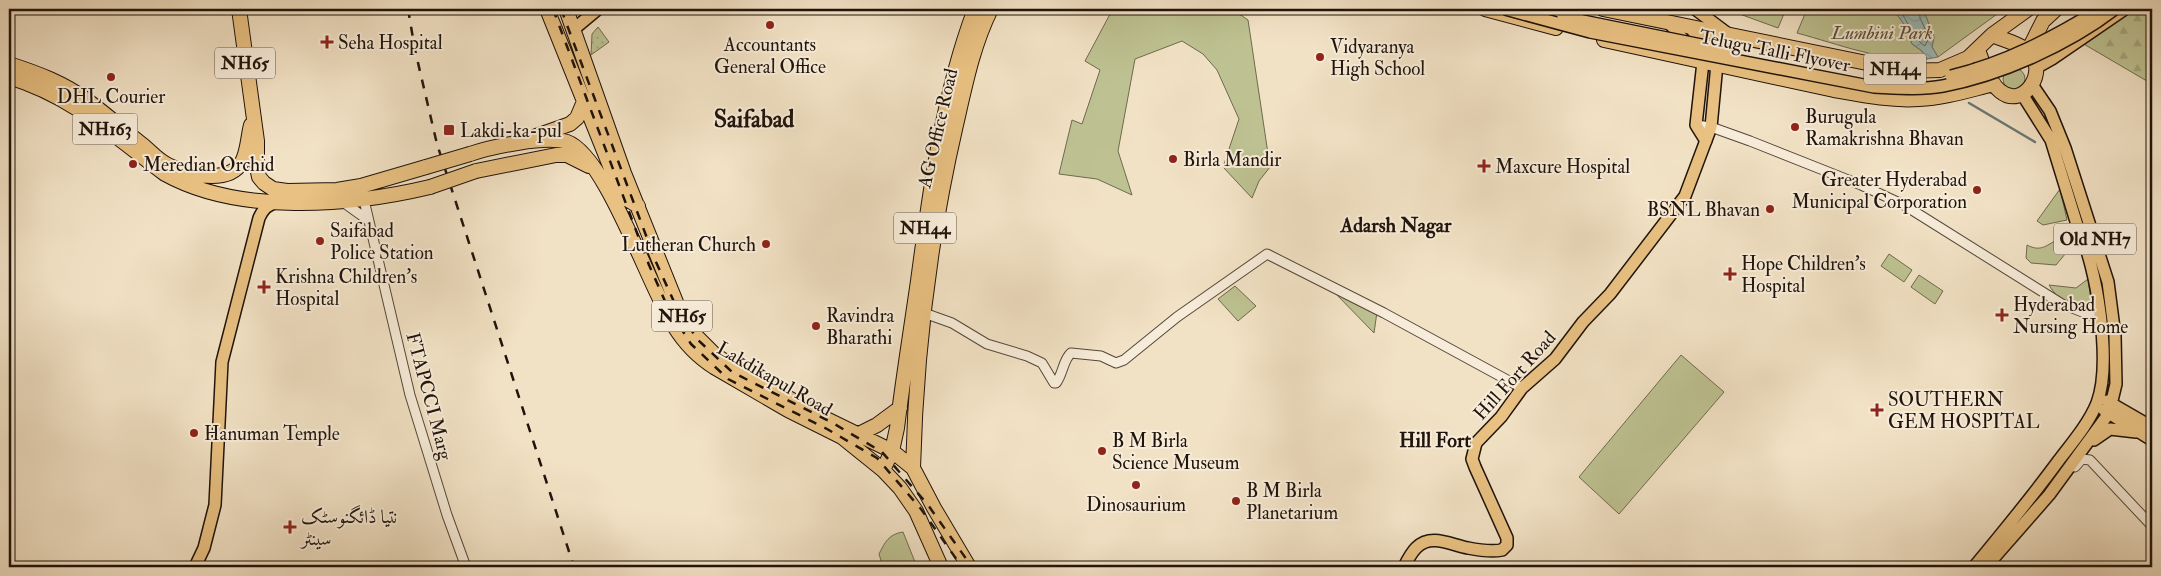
<svg xmlns="http://www.w3.org/2000/svg" width="2161" height="576" viewBox="0 0 2161 576" font-family="'IM FELL Double Pica',Amiri,serif">
	<style>
		.green { fill: #bec292; stroke: #6e6a4e }
		.forest { fill: url(#forest-firs); stroke: #6e6a4e }
		.garden { fill: url(#garden-dots); stroke: #6e6a4e }
		.water { fill: url(#water-waves); stroke: #6a7974 }
		.lines { fill: none; stroke-linecap: round; stroke-linejoin: round }
		.shore { stroke: #5e6862; stroke-width: 1 }
		.stream { stroke: #6a7974; stroke-width: 2.5 }
		.minor-casing { stroke: #54473a; stroke-width: 11 }
		.major-casing { stroke: #1f130b; stroke-width: 14 }
		.highway-casing { stroke: #1f130b; stroke-width: 16 }
		.minor { stroke: #f7ecd9; stroke-width: 9 }
		.major { stroke: #e9c182; stroke-width: 11 }
		.highway { stroke: #e9c182; stroke-width: 14 }
		.rail { stroke: #1f130b; stroke-width: 2.5; stroke-dasharray: 9 9; stroke-linecap: butt }
		.major-bridge-casing { stroke: #1f130b; stroke-width: 14; stroke-linecap: butt }
		.highway-bridge-casing { stroke: #1f130b; stroke-width: 16; stroke-linecap: butt }
		.major-bridge { stroke: #e9c182; stroke-width: 11 }
		.highway-bridge { stroke: #e9c182; stroke-width: 14 }
		.poi-dot { fill: #8f2418; stroke: #f7ecd9; stroke-width: 2 }
		.labels { text-anchor: middle; stroke-width: 4; stroke-linejoin: round; paint-order: stroke }
		.shield { fill: #f7ecd9; stroke: #605449; stroke-width: 1 }
		.shield-label { font-size: 18px; font-weight: bold; fill: #1f130b }
		.park-label { font-size: 19px; font-style: italic; fill: #57503a; stroke: #f7ecd9 }
		.poi-label { font-size: 19px; fill: #1f130b; stroke: #f7ecd9; text-anchor: start }
		.street-label { font-size: 19px; fill: #1f130b; stroke: #f7ecd9 }
		.neighbourhood-label { font-size: 20px; font-weight: bold; fill: #1f130b; stroke: #f7ecd9 }
		.district-label { font-size: 24px; font-weight: bold; fill: #1f130b; stroke: #f7ecd9 }
	</style>
	<defs>
		<pattern id="forest-firs" width="22" height="20" patternUnits="userSpaceOnUse" patternTransform="scale(1.25)"><rect width="22" height="20" fill="#bec292"/><path d="M5 1l3.5 6h-7zM16 11l3.5 6h-7z" fill="#a3a67d"/></pattern>
		<pattern id="garden-dots" width="8" height="8" patternUnits="userSpaceOnUse" patternTransform="scale(1.25)"><rect width="8" height="8" fill="#bec292"/><path d="M2 2h.1M6 6h.1" fill="none" stroke="#a3a67d" stroke-width="1.8" stroke-linecap="round"/></pattern>
		<pattern id="water-waves" width="16" height="10" patternUnits="userSpaceOnUse" patternTransform="scale(1.25)"><rect width="16" height="10" fill="#9cbdba"/><path d="M0 5q4-4 8 0t8 0" fill="none" stroke="#86a29f"/></pattern>
	</defs>
	<rect width="100%" height="100%" fill="#f2e2c5"/>
	<filter id="stains"><feTurbulence type="fractalNoise" baseFrequency=".004" numOctaves="4"/><feColorMatrix values="0 0 0 0 .2 0 0 0 0 .09 0 0 0 0 .02 0 0 0 .5 -.17"/></filter>
	<radialGradient id="worn" r=".72"><stop offset=".6" stop-color="#630" stop-opacity="0"/><stop offset="1" stop-color="#630" stop-opacity=".3"/></radialGradient>
	<path class="green" d="M1116,9H1232L1248,20L1270,167L1259,181L1252,198L1223,167L1239,119L1217,70L1203,54L1182,41L1135,59L1118,151L1132,195L1097,179L1059,174L1072,120L1082,124L1100,70L1085,61L1109,16Z
		M1726,9H1786L1778,28Z
		M1807,9H1893L1906,27L1912,44L1922,51L1927,59C1883,62 1838,44 1797,33Z
		M1923,9H2004L1938,57L1932,47L1934,37Z
		M2003 79a11 11 0 1 1 22 0a11 11 0 1 1-22 0Z
		M2060,189L2067,220L2043,225L2037,221Z
		M2061,238L2068,241L2066,253L2056,265L2031,263L2026,258L2027,245C2042,253 2047,244 2061,238Z
		M1889,254L1912,270L1904,282L1881,266Z
		M1919,275L1943,291L1935,304L1911,287Z
		M2088,279L2091,301L2087,308C2071,305 2057,300 2049,285L2076,288Z
		M1235,286L1256,306L1238,321L1218,299Z
		M1334,292L1377,312L1374,333Z
		M1681,355L1724,392L1619,514L1579,477Z
		M903,532L917,567H883L879,554C885,542 889,534 903,532Z"/>
	<path class="forest" d="M2131,9H2152V84L2082,43Z"/>
	<path class="garden" d="M598,27L609,42L591,55L592,34Z"/>
	<path class="water" d="M1893,9H1923L1934,37L1932,47L1938,57L1927,59L1922,51L1912,44L1906,27Z"/>
	<g class="lines">
		<path class="shore" d="M1899,9C1907,20 1915,41 1925,46L1929,37L1920,18L1919,9"/>
		<path class="stream" d="M1969,103L2035,142"/>
		<defs>
			<path id="minor" d="M1696,125L1711,127L1750,141L1861,185L1904,205L2062,304L2100,319
				M364,200L410,395L447,515L466,567
				M343,202L368,220
				M924,313L952,323L987,344L1027,356L1042,363L1054,383H1056C1063,374 1063,360 1071,353L1101,356L1116,363L1124,360L1177,317L1267,254L1384,313L1522,388
				M2075,467L2082,459L2090,460L2152,526"/>
			<path id="major" d="M1695,9L1727,33
				M1669,23L1703,62L1696,125L1706,141
				M574,29L598,9
				M2036,68L2052,59L2125,9
				M2107,401L2152,427
				M2104,410L2152,440
				M2094,440L2110,429L2136,432
				M195,567L204,548L215,505L222,362L259,218C263,209 267,205 277,202
				M1404,567C1407,561 1411,553 1416,548C1431,533 1451,545 1468,548C1478,550 1492,552 1502,550L1507,545V538L1475,467L1472,459L1476,443L1501,417L1522,388L1555,359L1583,322L1610,294L1685,196L1711,127L1717,64L1690,27
				M1974,567C2003,532 2032,497 2059,460C2072,443 2089,423 2097,403C2112,363 2097,266 2078,228L2051,140L2022,94
				M1986,567L2049,495L2109,413L2116,384L2115,336L2108,282L2065,148L2050,111L2033,86"/>
			<path id="highway" d="M239,9L257,141V167L259,177L264,183L273,189L287,191L337,190L361,186L426,167
				M547,9L622,196L638,206
				M566,9L624,173L678,307L693,333L715,355L731,365L818,415L892,451L913,468L934,508L969,567
				M1485,9L1556,28
				M1603,9L1906,71L1940,70L1968,58L1992,35C2004,40 2018,43 2028,51C2050,69 2024,111 2000,91C1988,81 1983,63 1978,50
				M1992,35L2028,9
				M1604,40L1834,90C1862,95 1891,101 1919,99C1945,98 1969,90 1994,84
				M2028,51L2043,21L2056,9
				M9,64C37,73 64,83 88,101C107,115 125,131 144,146C151,152 159,161 168,165C187,175 228,185 242,162C248,151 248,136 251,125
				M9,77C72,96 113,135 165,174C239,215 350,206 430,187
				M536,136L570,124L577,118L585,99
				M470,154C491,147 546,135 567,142C605,155 650,289 674,326C684,342 698,357 714,367L788,410L842,437L883,470L900,488L916,511L941,567
				M476,171L556,155H567L589,166
				M859,434L877,425L900,408
				M913,468C916,352 930,237 956,125C965,86 973,45 991,9
				M883,470L892,451L897,428C903,379 911,330 918,281C930,191 943,93 975,9"/>
		</defs>
		<use href="#minor" class="minor-casing"/>
		<use href="#major" class="major-casing"/>
		<use href="#highway" class="highway-casing"/>
		<use href="#minor" class="minor"/>
		<use href="#major" class="major"/>
		<use href="#highway" class="highway"/>
		<path class="rail" d="M408,9L415,50L437,144L574,567
			M553,9L649,265L668,308L691,344L728,379L827,429L877,458L921,509L962,567
			M561,9L656,262L675,304L697,339L732,372L831,422L882,452L928,505L972,567"/>
		<defs>
			<path id="major-bridge" d="M1505,9L1590,32L1874,87C1897,88 1920,90 1943,86C2001,75 2068,45 2115,9
				M1563,17L1731,51
				M1951,76C2005,63 2053,38 2100,9"/>
			<path id="highway-bridge" d="M426,167L470,154
				M430,187L476,171"/>
		</defs>
		<use href="#major-bridge" class="major-bridge-casing"/>
		<use href="#highway-bridge" class="highway-bridge-casing"/>
		<use href="#major-bridge" class="major-bridge"/>
		<use href="#highway-bridge" class="highway-bridge"/>
	</g>
	<g class="poi-dot">
		<circle cx="770" cy="25" r="5"/>
		<path d="M324.5 34.5h5v5h5v5h-5v5h-5v-5h-5v-5h5z"/>
		<circle cx="1320" cy="57" r="5"/>
		<circle cx="111" cy="77" r="5"/>
		<circle cx="1795" cy="127" r="5"/>
		<rect x="443" y="124" width="12" height="12" rx="2.5"/>
		<circle cx="1173" cy="159" r="5"/>
		<circle cx="133" cy="164" r="5"/>
		<path d="M1481.5 158.5h5v5h5v5h-5v5h-5v-5h-5v-5h5z"/>
		<circle cx="1977" cy="190" r="5"/>
		<circle cx="1770" cy="209" r="5"/>
		<circle cx="320" cy="241" r="5"/>
		<circle cx="766" cy="244" r="5"/>
		<path d="M1727.5 266.5h5v5h5v5h-5v5h-5v-5h-5v-5h5z"/>
		<path d="M261.5 279.5h5v5h5v5h-5v5h-5v-5h-5v-5h5z"/>
		<path d="M1999.5 307.5h5v5h5v5h-5v5h-5v-5h-5v-5h5z"/>
		<circle cx="816" cy="326" r="5"/>
		<path d="M1874.5 402.5h5v5h5v5h-5v5h-5v-5h-5v-5h5z"/>
		<circle cx="194" cy="433" r="5"/>
		<circle cx="1102" cy="451" r="5"/>
		<circle cx="1136" cy="485" r="5"/>
		<circle cx="1236" cy="501" r="5"/>
		<path d="M287.5 519.5h5v5h5v5h-5v5h-5v-5h-5v-5h5z"/>
	</g>
	<g class="labels">
		<g class="shield">
			<rect x="215" y="47.5" width="60" height="31" rx="4"/>
			<rect x="1864" y="53.5" width="62" height="31" rx="4"/>
			<rect x="72.5" y="113.5" width="65" height="31" rx="4"/>
			<rect x="894" y="212.5" width="62" height="31" rx="4"/>
			<rect x="2054" y="223.5" width="82" height="31" rx="4"/>
			<rect x="652" y="300.5" width="60" height="31" rx="4"/>
		</g>
		<g class="shield-label">
			<text x="245" y="69">NH65</text>
			<text x="1895" y="75">NH44</text>
			<text x="105" y="135">NH163</text>
			<text x="925" y="234">NH44</text>
			<text x="2095" y="245">Old NH7</text>
			<text x="682" y="322">NH65</text>
		</g>
		<g class="park-label">
			<text x="1882" y="39">Lumbini Park</text>
		</g>
		<g class="poi-label">
			<text x="338" y="49">Seha Hospital</text>
			<text x="770" y="51" text-anchor="middle">Accountants<tspan x="770" dy="22">General Office</tspan></text>
			<text x="1330" y="53">Vidyaranya<tspan x="1330" dy="22">High School</tspan></text>
			<text x="111" y="103" text-anchor="middle">DHL Courier</text>
			<text x="1805" y="123">Burugula<tspan x="1805" dy="22">Ramakrishna Bhavan</tspan></text>
			<text x="460" y="137">Lakdi-ka-pul</text>
			<text x="1183" y="166">Birla Mandir</text>
			<text x="143" y="171">Meredian Orchid</text>
			<text x="1495" y="173">Maxcure Hospital</text>
			<text x="1967" y="186" text-anchor="end">Greater Hyderabad<tspan x="1967" dy="22">Municipal Corporation</tspan></text>
			<text x="1760" y="216" text-anchor="end">BSNL Bhavan</text>
			<text x="330" y="237">Saifabad<tspan x="330" dy="22">Police Station</tspan></text>
			<text x="756" y="251" text-anchor="end">Lutheran Church</text>
			<text x="1741" y="270">Hope Children's<tspan x="1741" dy="22">Hospital</tspan></text>
			<text x="275" y="283">Krishna Children's<tspan x="275" dy="22">Hospital</tspan></text>
			<text x="2013" y="311">Hyderabad<tspan x="2013" dy="22">Nursing Home</tspan></text>
			<text x="826" y="322">Ravindra<tspan x="826" dy="22">Bharathi</tspan></text>
			<text x="1888" y="406">SOUTHERN<tspan x="1888" dy="22">GEM HOSPITAL</tspan></text>
			<text x="204" y="440">Hanuman Temple</text>
			<text x="1112" y="447">B M Birla<tspan x="1112" dy="22">Science Museum</tspan></text>
			<text x="1246" y="497">B M Birla<tspan x="1246" dy="22">Planetarium</tspan></text>
			<text x="1136" y="511" text-anchor="middle">Dinosaurium</text>
			<text x="301" y="523">نتیا ڈائگنوسٹک<tspan x="301" dy="22">سینٹر</tspan></text>
		</g>
		<g class="street-label">
			<text transform="translate(1775 50) rotate(11)" y="7">Telugu Talli Flyover</text>
			<text transform="translate(937 128) rotate(-77)" y="7">AG Office Road</text>
			<text transform="translate(1514 375) rotate(-48)" y="7">Hill Fort Road</text>
			<text transform="translate(775 378) rotate(30)" y="7">Lakdikapul Road</text>
			<text transform="translate(430 396) rotate(75)" y="7">FTAPCCI Marg</text>
		</g>
		<g class="neighbourhood-label">
			<text x="1396" y="232">Adarsh Nagar</text>
			<text x="1435" y="447">Hill Fort</text>
		</g>
		<g class="district-label">
			<text x="754" y="127">Saifabad</text>
		</g>
	</g>
	<rect width="2161" height="576" fill="none" stroke="#f2e2c5" stroke-width="30"/>
	<rect x="10" y="10" width="2141" height="556" fill="none" stroke="#1f130b" stroke-width="2.5"/>
	<rect x="15" y="15" width="2131" height="546" fill="none" stroke="#1f130b"/>
	<rect width="100%" height="100%" filter="url(#stains)"/>
	<rect width="100%" height="100%" fill="url(#worn)"/>
</svg>
